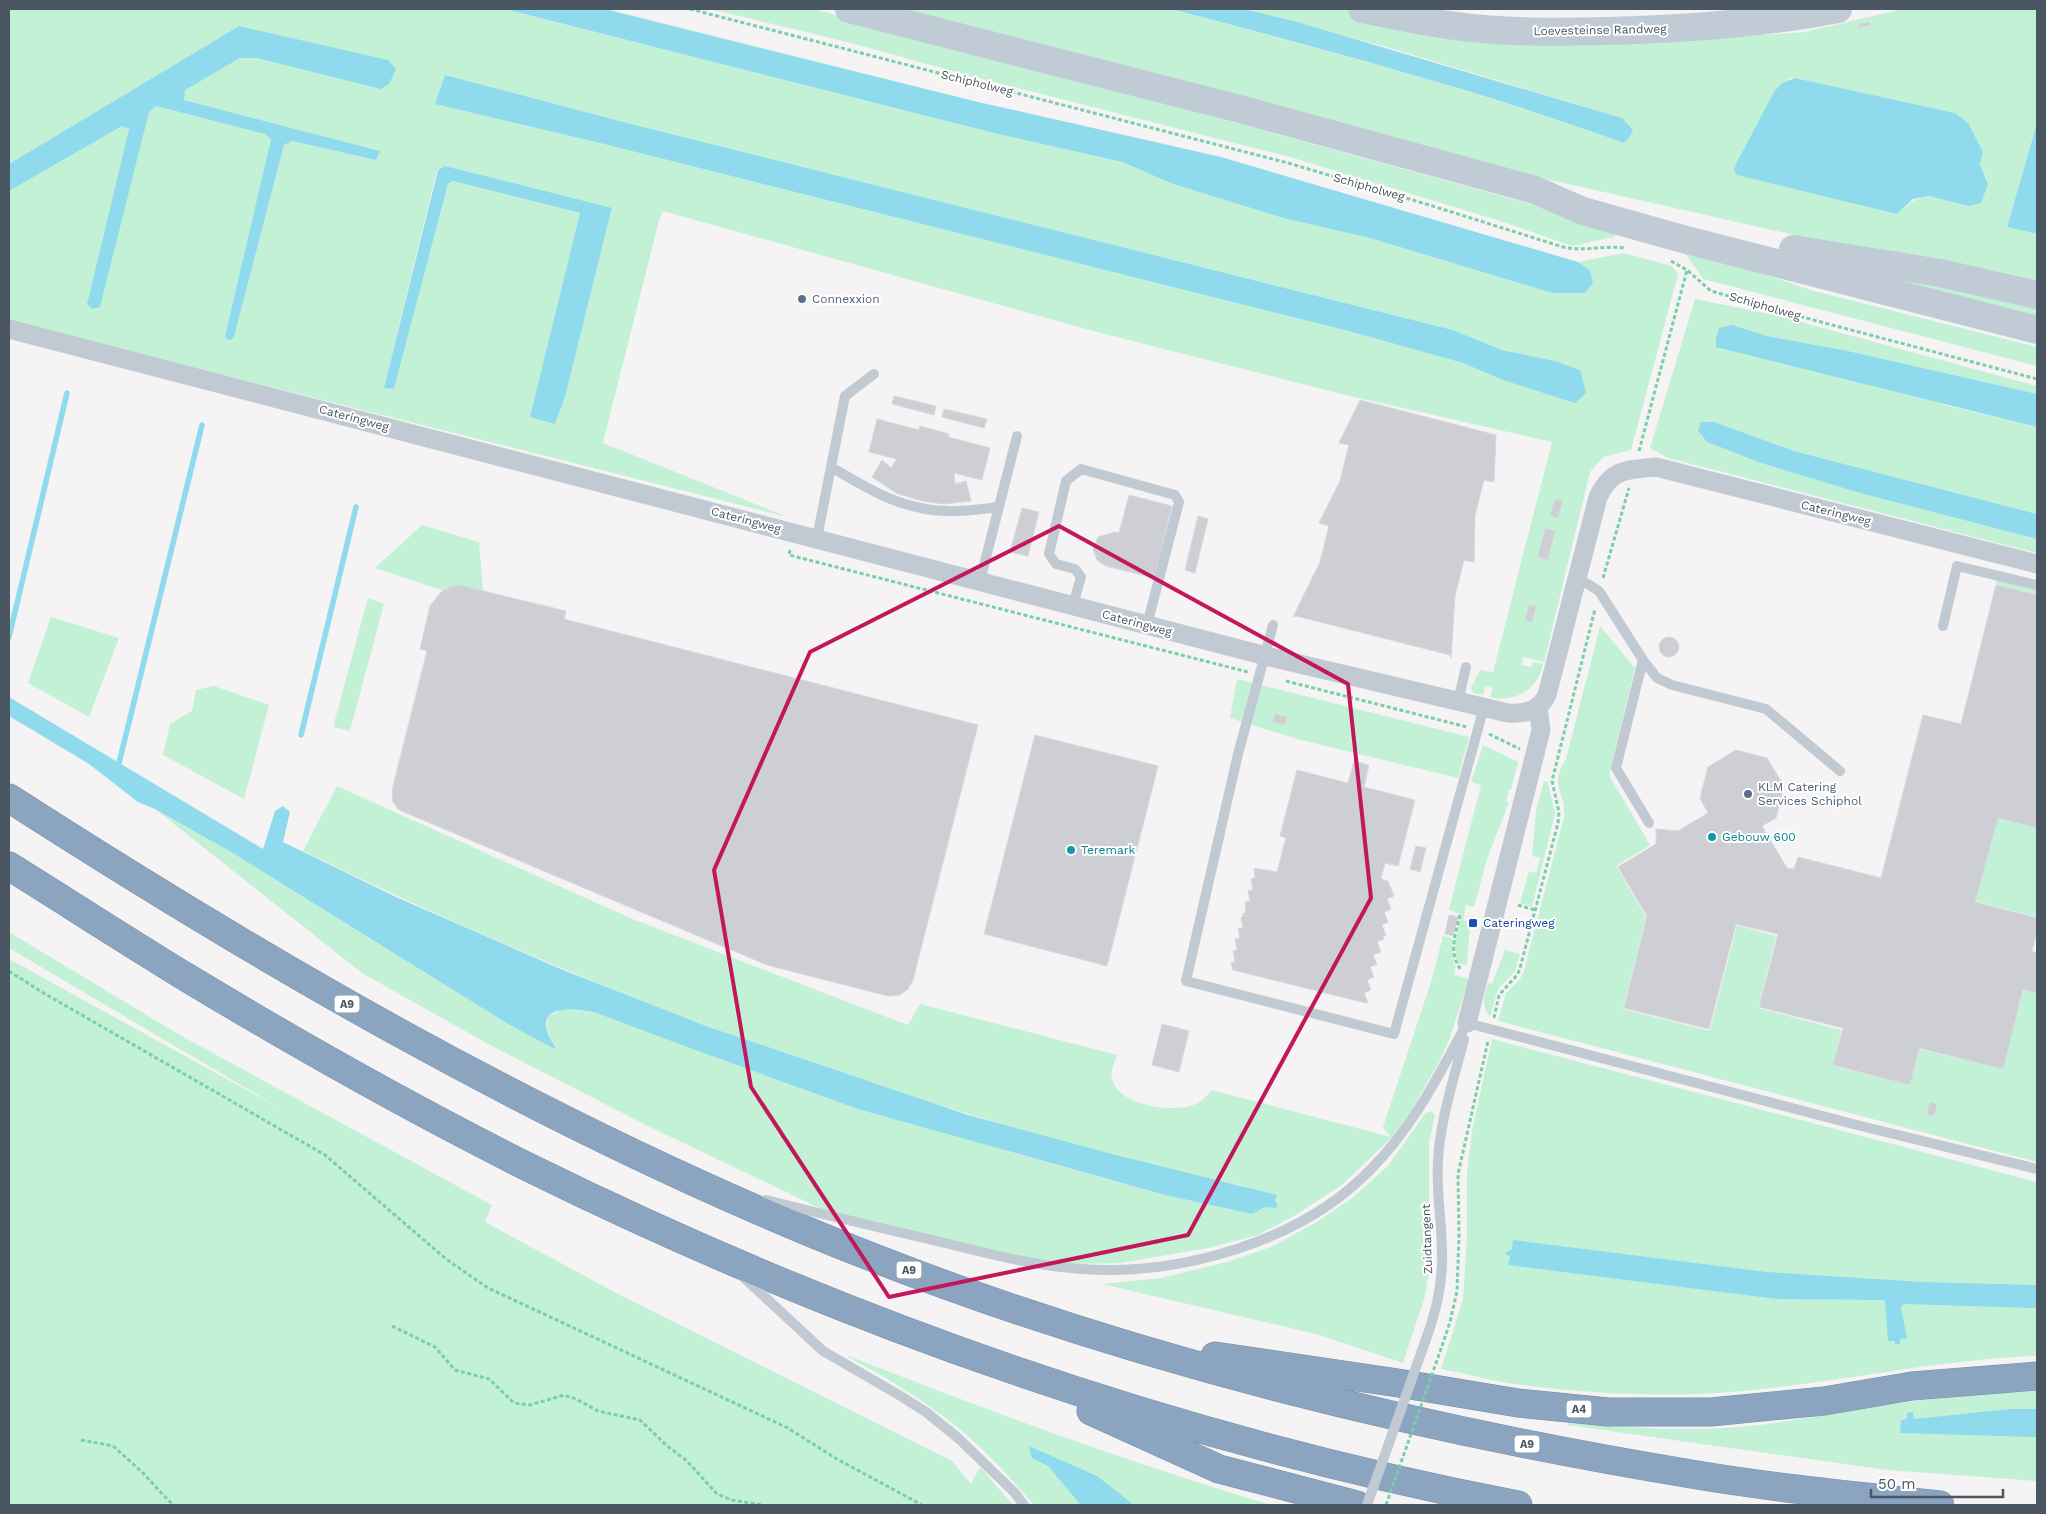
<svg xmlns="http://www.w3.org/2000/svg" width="2046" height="1514" viewBox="0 0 2046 1514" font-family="'Work Sans',sans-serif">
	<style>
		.green { fill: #c3f1d5; fill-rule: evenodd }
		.water { fill: #90daee }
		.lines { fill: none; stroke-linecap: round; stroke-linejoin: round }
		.stream { stroke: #90daee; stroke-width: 5.5 }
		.building { fill: #cdcfd5; stroke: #d7d9de }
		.highway-casing { stroke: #7690ad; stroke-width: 29 }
		.path { stroke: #7ad0a6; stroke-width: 3; stroke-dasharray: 4 2.5; stroke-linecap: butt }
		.lane { stroke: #c1cad2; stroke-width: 10 }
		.street { stroke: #c1cad2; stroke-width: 19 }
		.secondary { stroke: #c1cbd6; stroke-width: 28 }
		.highway { stroke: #8ba5c1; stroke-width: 28 }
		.path-bridge { stroke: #7ad0a6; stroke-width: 3; stroke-dasharray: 4 2.5; stroke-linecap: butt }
		.lane-bridge { stroke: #c1cad2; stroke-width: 10 }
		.marked { fill: none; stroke: #c2185b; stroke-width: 4; stroke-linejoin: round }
		.service-dot { fill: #5c6f8a; stroke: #fff; stroke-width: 2 }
		.culture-dot { fill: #0f9aa8; stroke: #fff; stroke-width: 2 }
		.transit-dot { fill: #1a4fb4; stroke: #fff; stroke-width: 2 }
		.labels { text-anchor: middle; stroke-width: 4; stroke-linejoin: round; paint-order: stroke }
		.shield { fill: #fff; stroke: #808990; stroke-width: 1 }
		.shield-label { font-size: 11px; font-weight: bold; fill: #4a5661 }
		.street-label { font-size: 12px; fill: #4a5661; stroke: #fff }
		.service-label { font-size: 12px; fill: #4e5e75; stroke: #fff; text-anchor: start }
		.culture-label { font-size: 12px; fill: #0d838f; stroke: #fff; text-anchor: start }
		.transit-label { font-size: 12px; fill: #164399; stroke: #fff; text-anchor: start }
	</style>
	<rect width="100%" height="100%" fill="#f5f3f3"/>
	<path class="green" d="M9,9H505L994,133L1122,162L1173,184L1283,218L1370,238L1552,293L1593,283L1590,270L1578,262L1624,253L1672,266L1678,274L1631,450L1603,457L1590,472L1544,662L1523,657L1521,665L1531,667L1533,662L1543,664C1538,689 1516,703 1490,697L1493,688L1485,686L1483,695L1474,693L1471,688L1480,670L1493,672L1552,442L1346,395L1097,332L663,211L659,220L603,443L788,517L9,321V191L122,126L129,129L87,304L149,112L156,106L266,134L271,139L225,336L234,337L284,145L292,141L376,160L380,151L184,100V90L240,57L257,58L239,26L9,164ZM445,75L631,124L1453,330L1502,350L1555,361L1580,370L1503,380L1463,363L1352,332L600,143L436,104ZM445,166L612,209L565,397L555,424L531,416L580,213L453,181L448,184L394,389L384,388L437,170Z
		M710,9H813L947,43L1617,228L1614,237L1572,246L1500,221L1290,157L963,74L855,44Z
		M896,9H1171L1411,74L1567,122L1624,142L1622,118L1386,47L1244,9H1343L1425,27L1723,38L1805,32L1902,9H2037V123L2007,227L2037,234V287L1843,246L1471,162ZM1795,78L1955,113C1970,125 1975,136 1983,152L1980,164L1987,179L1949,200C1921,194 1918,195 1897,214L1854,203L1788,79Z
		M1680,246L1814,291L2037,347V366L1703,279Z
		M1783,261L1931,279L2037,305V322Z
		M1695,299L1775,315L2037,386V394L1848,351L1767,336L1732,325L1945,405L2037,427V514L1794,451L1714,423L1707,442L1761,463L1860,493L2037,539V553L1668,458L1650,448Z
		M422,525L479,542L484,604L375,568Z
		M1999,572L2037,582V596L1996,585Z
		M368,598L384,604L350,731L333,727Z
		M51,617L119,638L89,717L28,683Z
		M1600,626L1635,668L1609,775L1650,845L1616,866L1646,917L1623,1009L1710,1031L1737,925L1776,936L1758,1008L1841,1030L1833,1066L1909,1085L1919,1049L2002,1069L2024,989L2037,993V1162L1498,1021L1506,993L1520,979L1524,971L1564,817C1566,790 1548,788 1566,759Z
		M1237,679L1469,737L1458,778L1297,739L1230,718Z
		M214,686L269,705L244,799L163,755L170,724L192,711L196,690Z
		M1483,745L1518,762L1511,790L1509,789L1506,802H1509L1486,862L1474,907L1466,905L1463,920L1470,922L1467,966L1457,963L1455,941L1461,914L1449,910L1481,785L1471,782Z
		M1544,781L1548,782L1555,814L1532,907L1520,903L1529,871L1536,873L1540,858L1532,856L1536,811Z
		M337,786L630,918L905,1024L908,1025L920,1004L1117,1055C1114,1064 1109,1073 1113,1082C1121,1105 1168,1112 1190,1106C1199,1104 1206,1097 1212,1090L1391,1137L1383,1127L1433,976L1443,936L1452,938L1454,965L1456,966L1454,975L1469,979L1449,1040L1438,1064L1409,1114L1392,1137L1342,1185L1294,1216L1258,1235L1208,1248L1121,1263L1067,1264L1006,1259L832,1214L648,1126L490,1045L362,973L155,809L231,852L508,1024L555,1048L546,1027L549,1016L563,1009L594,1012L1017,1154L1165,1195L1252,1214L1244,1186C918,1114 603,998 303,851Z
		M1996,818L2037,828V917L1975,901Z
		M9,932L178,1034L492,1205L485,1222L618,1294L952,1461L971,1484L980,1467L1013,1505H9V959L283,1110L9,948Z
		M1505,950L1520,954L1515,971L1498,989L1490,1017C1481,1005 1484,996 1488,983L1492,984Z
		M1492,1039L2037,1182V1356C1930,1360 1825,1386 1718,1393C1648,1397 1577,1393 1507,1383C1485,1379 1463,1373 1441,1369L1463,1299L1467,1236V1174L1472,1131Z
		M1430,1111L1435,1114L1429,1143V1271L1425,1296L1403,1363L1316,1334L1102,1284L1161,1278L1227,1262L1271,1247L1315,1223L1351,1199L1388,1166L1424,1115Z
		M849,1356C988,1411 1128,1462 1271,1505H1034C1018,1487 1002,1468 984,1451C944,1412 897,1383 848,1357Z
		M2037,1391V1481L1887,1470L1568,1425V1423C1620,1427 1672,1431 1724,1428C1770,1426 1815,1416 1860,1409C1919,1400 1978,1393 2037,1391Z"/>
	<path class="water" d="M505,9H605L978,102L1221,157L1578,262L1590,270L1593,283L1585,293H1552L1370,238L1283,218L1173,184L1122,162L994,133Z
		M1171,9H1244L1297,22L1622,118L1633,130L1629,138L1624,143C1476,89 1323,49 1171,9Z
		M239,26L388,60L396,69L389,84L381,89L257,58H240L185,90L184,100L380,151L376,160L292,141L284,145L234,337L231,340L226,339L225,336L271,139L265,134L156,106L149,112L100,307L92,309L87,304L129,129L122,126L9,191V164Z
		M445,75L631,124L1453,330L1502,350L1555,361L1580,370L1586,393L1575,403L1503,380L1463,363L1352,332L600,143L435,104Z
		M1795,78L1955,113L1968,123L1983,152L1980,164L1988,184L1981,203L1969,206L1929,196L1913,199L1897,214L1737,175L1734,170L1736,164L1774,92L1781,84Z
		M2037,123V234L2007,227Z
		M445,166L612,208L565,397L555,424L530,417L580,213L453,181L448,184L394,389L384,388L438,170Z
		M1732,325L1767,336L1848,351L2037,394V427L1716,347V338L1719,328Z
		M1701,422H1714L1794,451L2037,514V539L1860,493L1761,463L1707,442L1698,430Z
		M9,697L263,849L275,811L283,806L290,812L283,842L396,897L563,970L709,1027L968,1115L1112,1154L1277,1195L1275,1200L1278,1206L1276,1208L1265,1207L1252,1214L1165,1195L858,1109L701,1052L594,1012C580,1010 545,1003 546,1026C547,1034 552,1041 556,1049L549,1046L508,1024L231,852L155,809L138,802L89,764L9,716Z
		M1513,1240L1767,1272L1922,1282L2037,1285V1308L1904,1304L1901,1308L1907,1338L1900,1339V1344H1895V1341H1888L1885,1300L1777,1299L1508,1265L1510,1257L1505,1253L1512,1249Z
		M2010,1409H2037V1437L1900,1433L1901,1420L1907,1419V1413L1913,1412L1914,1419Z
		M1029,1446L1097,1476L1134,1505H1081L1048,1466L1032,1458Z"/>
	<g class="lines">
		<path class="stream" d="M9,637L67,393
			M301,735L356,507
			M119,763L202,425"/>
	</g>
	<path class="building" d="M1870,22V25L1859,28V24Z
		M894,396L936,406L934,415L892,404Z
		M1360,400L1496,435L1494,482L1484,480L1475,515L1474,562L1464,560L1455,596L1451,658L1450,655L1296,616L1293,617L1320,562L1329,526L1319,523L1340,481L1349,445L1339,443Z
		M944,409L987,419L984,428L942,417Z
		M877,419L919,430L920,426L949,434L948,437L990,448L982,480L954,473L955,484L966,481L971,501L944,504L922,501L896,493L872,477L882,460L891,468L897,459L869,452Z
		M1129,495L1172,506L1154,578L1106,566L1097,560L1093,549L1098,537L1115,532L1119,533Z
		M1555,499L1563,501L1558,518L1550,516Z
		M1022,508L1039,512L1028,556L1010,552Z
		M1198,516L1208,519L1195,573L1185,570Z
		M1545,528L1555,531L1548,560L1538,557Z
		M459,585L566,611L564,619L978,725L913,980L908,989L900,995L888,996L767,965L399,810L393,802L392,790L427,651L420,649L430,606L441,592L450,587Z
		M1996,585L2037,595V828L1998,818L1975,902L2037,918V932L2032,951L2037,953V993L2023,989L2003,1069L1919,1048L1910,1085L1833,1065L1843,1028L1759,1007L1778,934L1736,924L1709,1029L1624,1008L1647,916L1618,867L1656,844V829L1678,831L1708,813L1700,798L1708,767L1736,750L1767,758L1784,786L1776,818L1762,826L1787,868L1794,869L1798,857L1881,878L1923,715L1961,724Z
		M1529,605L1536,607L1532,622L1525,620Z
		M1659 647a10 10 0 1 1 20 0a10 10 0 1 1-20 0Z
		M1275,714L1287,717L1285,725L1273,722Z
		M1035,735L1158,766L1107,966L984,934Z
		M1354,761L1369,765L1364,787L1415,800L1398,866L1385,863L1381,879L1388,881L1394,896L1387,899L1391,909L1384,912L1388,922L1382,925L1386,935L1383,936L1384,939L1377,942L1381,952L1373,955L1377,964L1370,967L1374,977L1367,980L1371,990L1364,993L1368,1002L1366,1003L1233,970L1231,962H1235L1233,951L1237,950L1235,939L1240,938L1238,928H1243L1241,917H1243V913H1246L1245,902L1250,901L1248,891L1253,890L1251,879L1255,878L1254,868L1277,872L1286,838L1280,836L1297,770L1348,783Z
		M1416,846L1426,848L1420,872L1410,869Z
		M1449,915L1458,917L1453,936L1445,934Z
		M1162,1024L1189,1031L1179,1072L1152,1065Z
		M1930,1102L1937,1104L1934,1116L1927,1114Z"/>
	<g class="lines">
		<defs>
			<path id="highway" d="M9,798C264,962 526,1114 807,1231C1090,1349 1389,1424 1691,1474C1774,1488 1857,1496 1940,1505
				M9,866C70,904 130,943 191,980C302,1047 416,1111 532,1169C845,1323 1175,1439 1518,1505
				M1215,1356L1398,1383L1518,1403L1608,1412H1711L1824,1401L1912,1386L2037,1376
				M1091,1411L1219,1469L1357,1505"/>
		</defs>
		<use href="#highway" class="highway-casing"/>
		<path class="path" d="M690,9L1288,163L1426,204L1563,247C1584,252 1605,245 1626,248
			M1671,261L1687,270L1711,291L1817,321L2037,379
			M1639,451L1687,270
			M790,550L789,555L1248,672
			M1603,578L1629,488
			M1286,681L1467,727
			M1489,734L1520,749
			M1518,905L1535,910
			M1460,915C1455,934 1448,955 1462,971
			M9,971L40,991L325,1155L446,1259L488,1288L786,1427L837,1459L922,1505
			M1494,1018L1499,995L1518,974L1520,968L1558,823L1559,812L1552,781L1595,609
			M392,1326L435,1347L455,1370L489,1379L514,1403L530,1405L564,1395L576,1399L598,1411L640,1420L666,1445L687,1461L717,1494L732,1500L763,1505
			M1442,1346L1450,1322L1457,1291L1459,1235L1458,1174L1488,1041
			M81,1440L113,1446L143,1473L169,1501L174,1505"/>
		<path class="lane" d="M831,467C869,489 899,509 945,511C962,512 981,509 999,507
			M817,538L845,396L874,374
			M1578,578L1599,591L1643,660L1657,678L1672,685L1766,709L1840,771
			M980,581L1017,436
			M1073,605L1081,577L1075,569L1056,564L1049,554L1066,481L1081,469L1175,495L1179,502L1147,625
			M1273,625L1238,754L1186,981L1394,1034L1484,707
			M1943,626L1957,566L2037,585
			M1643,660L1616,768L1649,823
			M1458,701L1466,667
			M1467,1023L1853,1124L2037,1169
			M766,1200C826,1215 885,1229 945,1243C990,1254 1035,1266 1081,1269C1180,1276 1301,1242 1371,1169C1413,1127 1439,1075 1467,1023
			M740,1274L823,1351L899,1395L926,1412L958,1438L1014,1492L1024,1505
			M1425,1342C1436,1313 1443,1283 1442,1253C1442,1222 1436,1192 1438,1161C1440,1120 1454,1079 1464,1039"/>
		<path class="street" d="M9,329L1147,625L1266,656L1508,713C1525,714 1539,711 1547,695L1598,497C1612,468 1627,470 1656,467L2037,564
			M1467,1023L1541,730L1538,707"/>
		<path class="secondary" d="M849,9L1236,108L1535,190L1583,211L1679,238L2037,330
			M1362,9C1393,15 1424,22 1456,26C1506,33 1557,32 1607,31C1685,29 1762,24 1838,9
			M1793,249L1940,273L2037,295"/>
		<use href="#highway" class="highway"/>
		<path class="path-bridge" d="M1386,1505L1442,1346"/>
		<path class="lane-bridge" d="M1367,1505L1425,1342"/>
	</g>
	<path class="marked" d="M1059,526L1348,684L1371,898L1188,1235L889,1297L751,1087L714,870L810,652Z"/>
	<g class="service-dot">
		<circle cx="802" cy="299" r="5"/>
		<circle cx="1748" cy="794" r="5"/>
	</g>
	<g class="culture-dot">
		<circle cx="1712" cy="837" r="5"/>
		<circle cx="1071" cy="850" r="5"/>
	</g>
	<rect class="transit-dot" x="1468" y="918" width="10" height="10" rx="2.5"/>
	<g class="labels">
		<g class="shield">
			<rect x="334.5" y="995.5" width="25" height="17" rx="4"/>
			<rect x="896.5" y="1261.5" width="25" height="17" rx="4"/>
			<rect x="1566.5" y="1400.5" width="25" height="17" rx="4"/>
			<rect x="1514.5" y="1435.5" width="25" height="17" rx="4"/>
		</g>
		<g class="shield-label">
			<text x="347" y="1008">A9</text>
			<text x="909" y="1274">A9</text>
			<text x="1579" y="1413">A4</text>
			<text x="1527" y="1448">A9</text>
		</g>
		<g class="street-label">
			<text transform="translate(1600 30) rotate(-1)" y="4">Loevesteinse Randweg</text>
			<text transform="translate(977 83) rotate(14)" y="4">Schipholweg</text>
			<text transform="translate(1369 187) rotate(16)" y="4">Schipholweg</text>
			<text transform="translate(1765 306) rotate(16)" y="4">Schipholweg</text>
			<text transform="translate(354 418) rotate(15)" y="4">Cateringweg</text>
			<text transform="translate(1836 513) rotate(14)" y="4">Cateringweg</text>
			<text transform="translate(746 520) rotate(15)" y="4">Cateringweg</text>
			<text transform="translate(1137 623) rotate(15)" y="4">Cateringweg</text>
			<text transform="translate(1427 1239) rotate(-92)" y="4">Zuidtangent</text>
		</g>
		<g class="service-label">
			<text x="812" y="303">Connexxion</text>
			<text x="1758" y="791">KLM Catering<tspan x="1758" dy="14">Services Schiphol</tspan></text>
		</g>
		<g class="culture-label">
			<text x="1722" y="841">Gebouw 600</text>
			<text x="1081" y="854">Teremark</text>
		</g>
		<g class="transit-label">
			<text x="1483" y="927">Cateringweg</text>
		</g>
	</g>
	<rect width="2046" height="1514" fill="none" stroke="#4a5661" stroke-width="20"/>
	<path d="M1871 1489v8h132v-8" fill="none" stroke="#4a5661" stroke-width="2.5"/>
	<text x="1878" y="1489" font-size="15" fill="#4a5661" stroke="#ffffff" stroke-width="4" paint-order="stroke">50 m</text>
</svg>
